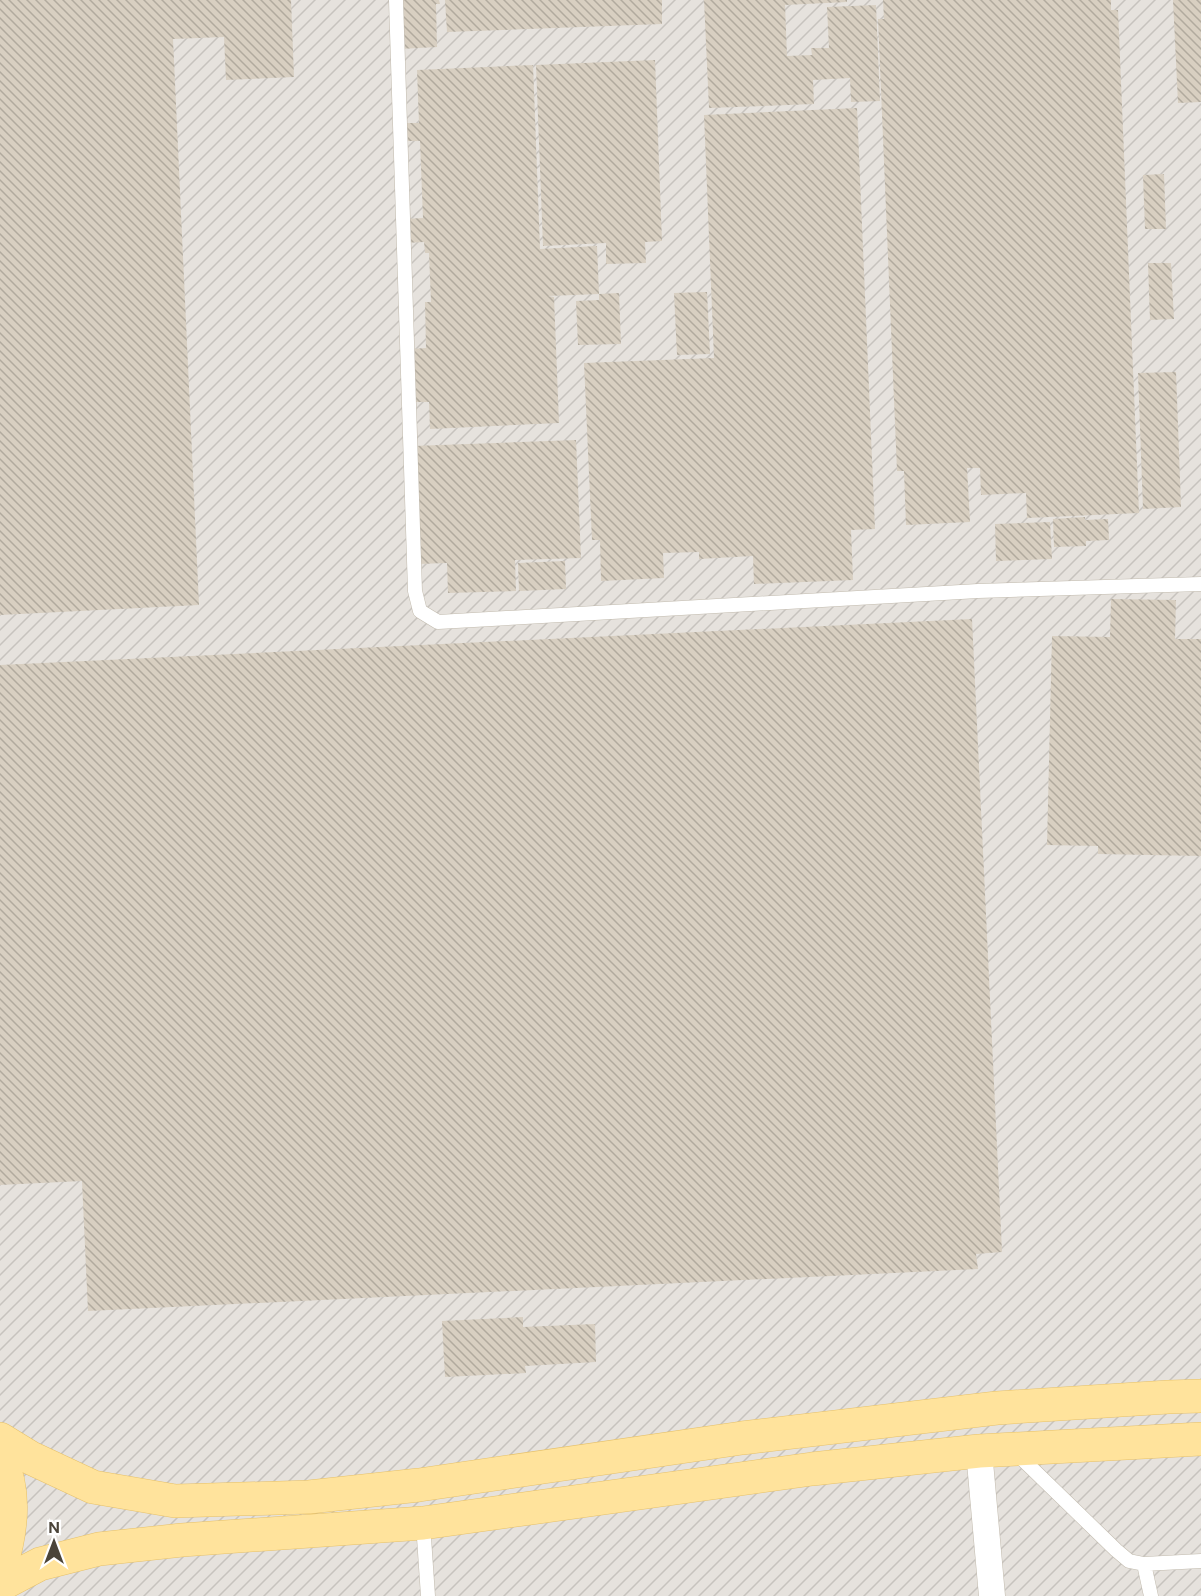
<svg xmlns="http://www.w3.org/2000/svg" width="1201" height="1596" viewBox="0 0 1201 1596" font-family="'DM Sans',sans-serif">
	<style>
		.industrial { fill: url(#industrial-furrows) }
		.building { fill: url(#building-back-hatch) }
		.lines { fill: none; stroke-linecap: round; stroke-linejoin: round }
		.lane-casing { stroke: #c2bbae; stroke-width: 15 }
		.street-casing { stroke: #c2bbae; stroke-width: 27 }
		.primary-casing { stroke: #e6c16a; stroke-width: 34 }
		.lane { stroke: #fff; stroke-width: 14 }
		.street { stroke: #fff; stroke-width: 26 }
		.primary { stroke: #ffe39c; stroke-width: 33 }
	</style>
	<defs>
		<pattern id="industrial-furrows" width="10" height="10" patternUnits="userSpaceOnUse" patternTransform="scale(1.5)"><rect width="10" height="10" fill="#e6e2dd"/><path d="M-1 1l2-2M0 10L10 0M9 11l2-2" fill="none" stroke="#c7c3be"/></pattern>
		<pattern id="building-back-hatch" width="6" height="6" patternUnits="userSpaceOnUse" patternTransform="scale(1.5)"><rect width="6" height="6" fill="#d8cfc1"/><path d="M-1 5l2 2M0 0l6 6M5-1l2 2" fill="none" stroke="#b1aa9e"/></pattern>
	</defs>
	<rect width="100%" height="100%" fill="#f6f3ec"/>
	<path class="industrial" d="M0,0H1201V1596H0Z"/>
	<path class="building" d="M0,0H291L294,77L226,80L224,37L173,39L199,605L0,615Z
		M402,0H439L440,4H436L437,47L400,49Z
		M445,0H662V24L447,32Z
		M704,0H847V2L785,5L787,56L812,55L811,48H829L827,7L876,5L880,101L851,102L850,78L813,80L814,104L709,108Z
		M883,0H1111V10H1118L1139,513L1027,518L1026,493L981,495L980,468H967L970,522L906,525L904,471H897L878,19H884Z
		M1173,0H1201V102L1178,103Z
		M655,60L662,241L645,242L646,263L606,264V243L543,246L536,65Z
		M533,65L540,249L597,246L599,294L548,296L554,297L559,423L430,429L429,402H412L410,349L426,348L425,302H431L429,253H425L424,242L405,243L404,219L423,218L420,141H403L402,123H419L417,70Z
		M857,108L875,529L851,530L853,580L754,584L753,556L699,559V552L663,553L664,578L601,581L600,540H592L584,363L714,358L704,115Z
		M1164,174L1166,229H1145L1143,175Z
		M1148,263H1171L1174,319L1150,320Z
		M707,292L710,354L677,355L674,293Z
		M619,293L621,344L578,345L576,301L599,300V294Z
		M1176,372L1181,507L1143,509L1138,373Z
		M576,440L581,558L515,560L516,591L448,593L447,563L418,564L413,446Z
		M1085,517V520L1108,519L1109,540L1086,541V546L1054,547L1053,519Z
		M1050,522L1052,559L996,561L995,524Z
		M565,561L566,589L519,591L518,563Z
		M1111,599L1176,600L1175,639H1201V856L1098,854V846L1047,845L1052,636L1110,637Z
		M972,619L1002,1252L976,1254L978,1269L88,1311L82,1181L0,1185V665Z
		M523,1317V1327L595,1324L596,1362L525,1366L526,1373L445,1377L442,1321Z"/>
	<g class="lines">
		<defs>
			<path id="lane" d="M396,0L415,591L420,611L438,622L978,591L1201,584
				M1015,1452L1116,1550L1129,1561L1144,1564L1201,1561
				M423,1523L428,1596
				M1144,1564L1151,1596"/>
			<path id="street" d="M979,1451L992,1596"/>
			<path id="primary" d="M0,1439L31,1458L93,1487L175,1501L309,1497L419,1485L742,1438L997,1408L1168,1397L1201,1396
				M0,1458C17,1493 11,1534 0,1569
				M0,1585L40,1564L99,1549L182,1540L423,1523L812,1469L979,1451L1201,1439"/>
		</defs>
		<use href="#lane" class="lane-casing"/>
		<use href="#street" class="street-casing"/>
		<use href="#primary" class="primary-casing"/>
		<use href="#lane" class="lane"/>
		<use href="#street" class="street"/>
		<use href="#primary" class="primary"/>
	</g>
	<g transform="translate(54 1542)" stroke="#ffffff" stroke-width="4.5" paint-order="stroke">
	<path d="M0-4.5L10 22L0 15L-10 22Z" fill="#4b4439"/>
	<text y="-9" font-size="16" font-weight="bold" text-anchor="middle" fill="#4b4439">N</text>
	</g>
</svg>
